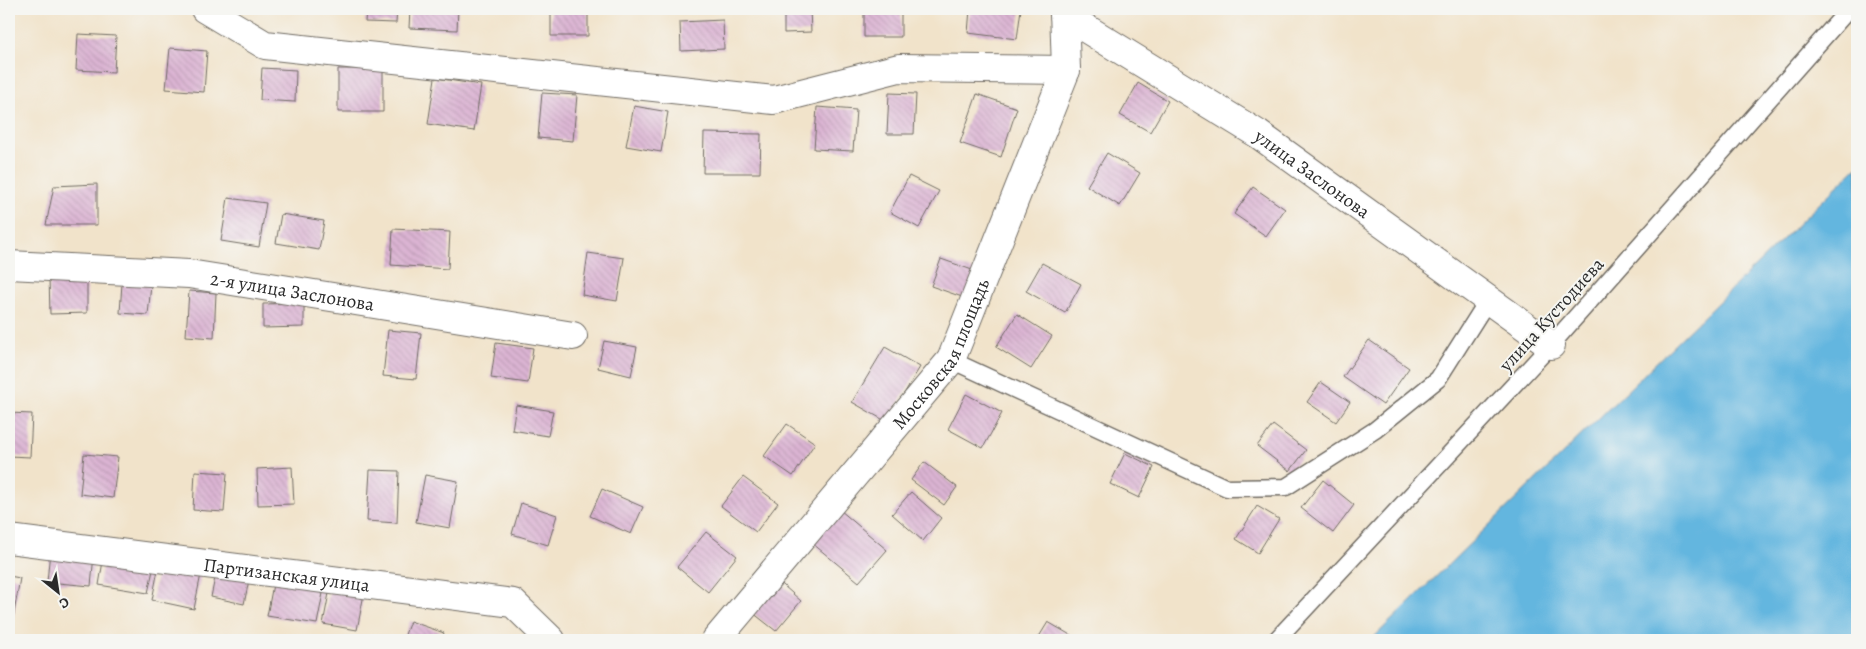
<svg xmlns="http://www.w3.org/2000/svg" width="1866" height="649" viewBox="0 0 1866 649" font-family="Alegreya,serif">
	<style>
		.water { fill: #63b6df; stroke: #477085 }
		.building { fill: url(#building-back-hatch) }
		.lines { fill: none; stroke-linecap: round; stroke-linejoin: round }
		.service-casing { stroke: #706b63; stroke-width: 19 }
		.minor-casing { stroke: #706b63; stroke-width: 30 }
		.service { stroke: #fff; stroke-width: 16 }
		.minor { stroke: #fff; stroke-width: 28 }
		.labels { text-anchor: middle; stroke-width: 4; stroke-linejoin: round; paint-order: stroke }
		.street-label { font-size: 19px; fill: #2b2b2b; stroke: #f6f6f2 }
	</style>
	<defs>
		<pattern id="building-back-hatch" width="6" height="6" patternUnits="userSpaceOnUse" patternTransform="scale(1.25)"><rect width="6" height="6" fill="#dbb4d3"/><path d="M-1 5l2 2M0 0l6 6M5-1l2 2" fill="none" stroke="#bc9bb5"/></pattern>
	</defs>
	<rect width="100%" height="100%" fill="#f6f6f2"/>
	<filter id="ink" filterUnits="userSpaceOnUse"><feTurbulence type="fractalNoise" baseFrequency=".02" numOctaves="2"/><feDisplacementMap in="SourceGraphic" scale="10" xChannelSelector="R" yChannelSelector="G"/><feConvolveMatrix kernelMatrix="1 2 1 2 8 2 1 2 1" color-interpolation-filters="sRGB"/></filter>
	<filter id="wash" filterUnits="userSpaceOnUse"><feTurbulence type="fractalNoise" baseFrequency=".0096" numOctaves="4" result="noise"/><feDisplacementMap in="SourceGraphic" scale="20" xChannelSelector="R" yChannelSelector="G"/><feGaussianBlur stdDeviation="1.12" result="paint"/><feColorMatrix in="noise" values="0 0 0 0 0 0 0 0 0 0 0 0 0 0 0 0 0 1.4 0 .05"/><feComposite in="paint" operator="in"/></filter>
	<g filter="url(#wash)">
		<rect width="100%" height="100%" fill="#f1e3ca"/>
		<path class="water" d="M1857,167V640H1371Z"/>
		<g id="blocks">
			<path class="building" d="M366,9H397L396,23L365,22Z
				M410,9H458L457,30L409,28Z
				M551,9H588V36H551Z
				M784,9H810L811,32L784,33Z
				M864,9H901V37H864Z
				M970,9H1021L1017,39L968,33Z
				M723,20L724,49L681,51L680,22Z
				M78,34L116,36L114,72L76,70Z
				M170,48L207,51L204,92L166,89Z
				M262,68L296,70L295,102L260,100Z
				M338,69H383V112H338Z
				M435,78L481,85L474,131L428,124Z
				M1138,83L1168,101L1150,132L1120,115Z
				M542,93L577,95L573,141L538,138Z
				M889,93L916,94L914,134H887Z
				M977,94L1017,108L1001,157L960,143Z
				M634,106L668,112L661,152L626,146Z
				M817,107L856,110L853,151L814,149Z
				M704,133L761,134L760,173H703Z
				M1107,153L1140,173L1120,206L1087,186Z
				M909,176L939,191L919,228L890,212Z
				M97,184V225H46L54,186Z
				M1253,187L1285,209L1266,236L1234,214Z
				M228,198L266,203L259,247L221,241Z
				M281,214L324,221L319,250L276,243Z
				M393,229L450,232L448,269L391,265Z
				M588,253L624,258L617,301L582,295Z
				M941,259L975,271L965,298L931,286Z
				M1042,263L1081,284L1065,313L1026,291Z
				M87,276V313L50,314L49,277Z
				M122,283L151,285L148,315L120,313Z
				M189,291L216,293L214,338L186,336Z
				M304,303V327L263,328V304Z
				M1017,314L1052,336L1031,369L996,347Z
				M388,330L421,333L416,379L383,376Z
				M1369,340L1409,368L1383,405L1343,377Z
				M604,341L637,347L631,376L598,368Z
				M496,343L533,348L528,383L491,378Z
				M885,347L920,367L887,422L852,402Z
				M1321,382L1350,402L1336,422L1307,402Z
				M966,394L1002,413L983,448L948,429Z
				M516,405L553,411L548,436L512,430Z
				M9,413L32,414L30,457L9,456Z
				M787,424L815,443L793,476L764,456Z
				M1273,425L1306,450L1290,471L1257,446Z
				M1125,453L1154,467L1139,498L1110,484Z
				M84,454L118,457L113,498L80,494Z
				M924,462L957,487L944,505L911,480Z
				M292,467L294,504L258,505L257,469Z
				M370,470L399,471L397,523L367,521Z
				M195,471L227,473L224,512L193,510Z
				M425,475L458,481L450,528L416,522Z
				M743,477L778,503L756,532L721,506Z
				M1323,480L1354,505L1333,533L1301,508Z
				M602,489L643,507L631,534L590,516Z
				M911,492L941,518L923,541L892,514Z
				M521,503L557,515L548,545L512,534Z
				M1257,506L1279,519L1258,553L1236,539Z
				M840,510L887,550L859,582L812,543Z
				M706,532L737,556L708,592L677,567Z
				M50,551L94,555L91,586L47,582Z
				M103,561L153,570L148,593L99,585Z
				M159,565L201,574L194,609L152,600Z
				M216,573L249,580L244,604L211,597Z
				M9,576L20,578L11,631L9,630Z
				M775,578L801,601L776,631L748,609Z
				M274,579L324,588L317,624L267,616Z
				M330,588L364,594L357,630L323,624Z
				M410,621L444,633L441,640H403Z
				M1048,622L1079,640H1037Z"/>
		</g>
	</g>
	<g filter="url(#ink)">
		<use href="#blocks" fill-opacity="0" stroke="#706b63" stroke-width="1"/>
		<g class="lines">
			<defs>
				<path id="service" d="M951,360L1227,488L1286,487L1375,430L1438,379L1488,300
					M1276,640L1551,345L1849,9"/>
				<g id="minor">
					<path d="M205,9L265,45L774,100L899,68L1066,70"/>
					<path id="s1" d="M1064,15L1258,134L1551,345"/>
					<path id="s2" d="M9,265L189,274L573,336"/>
					<path id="s3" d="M9,539L513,603L551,640"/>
					<path id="s4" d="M716,640L951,360L1066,70L1064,9"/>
				</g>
			</defs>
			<use href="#service" class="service-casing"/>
			<use href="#minor" class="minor-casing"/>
			<use href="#service" class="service"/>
			<use href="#minor" class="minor"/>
		</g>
	</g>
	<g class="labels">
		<g class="street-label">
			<text dy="7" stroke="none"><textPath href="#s1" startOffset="295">улица Заслонова</textPath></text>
			<text dy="7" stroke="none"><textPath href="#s2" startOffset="285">2-я улица Заслонова</textPath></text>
			<text transform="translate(1551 314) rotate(-48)" y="7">улица Кустодиева</text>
			<text dy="7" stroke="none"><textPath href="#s4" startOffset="366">Московская площадь</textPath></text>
			<text dy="7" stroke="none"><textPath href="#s3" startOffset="280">Партизанская улица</textPath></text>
		</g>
	</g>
	<rect width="1866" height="649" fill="none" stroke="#f6f6f2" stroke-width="30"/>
	<g transform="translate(58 592) rotate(150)" stroke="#f6f6f2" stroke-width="4" paint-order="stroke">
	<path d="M0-4L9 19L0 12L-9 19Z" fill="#2b2b2b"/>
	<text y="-8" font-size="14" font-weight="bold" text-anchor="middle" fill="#2b2b2b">С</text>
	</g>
</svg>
